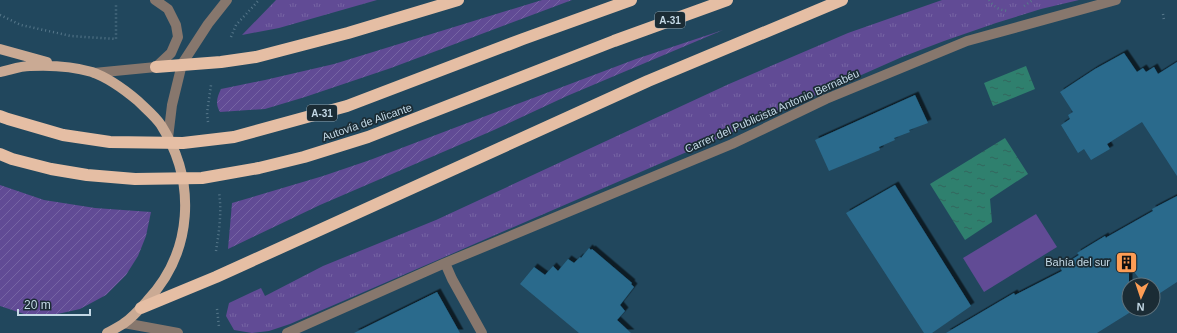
<svg xmlns="http://www.w3.org/2000/svg" width="1177" height="333" viewBox="0 0 1177 333" font-family="Helvetica,sans-serif">
	<style>
		.grass { fill: url(#grass-tufts) }
		.garden { fill: url(#garden-furrows) }
		.pitch { fill: #614b95 }
		.water { fill: url(#water-ripples) }
		.building { fill: #2a6a8c; filter: url(#shadow) }
		.lines { fill: none; stroke-linecap: round; stroke-linejoin: round }
		.path { stroke: #57788b; stroke-width: 2.5; stroke-dasharray: 1 3; stroke-linecap: butt }
		.minor { stroke: #87776d; stroke-width: 10 }
		.major { stroke: #caaa94; stroke-width: 10 }
		.highway { stroke: #e5bea4; stroke-width: 12 }
		.labels { text-anchor: middle; stroke-width: 3.5; stroke-linejoin: round; paint-order: stroke }
		.shield { fill: #1b2c35; stroke: #91a4b0; stroke-width: 1 }
		.shield-label { font-size: 10px; font-weight: bold; fill: #c3d8e5 }
		.street-label { font-size: 11px; fill: #c3d8e5; stroke: #1b2c35 }
		.poi-label { font-size: 11px; fill: #c3d8e5; stroke: #1b2c35; text-anchor: end }
	</style>
	<defs>
		<pattern id="grass-tufts" width="24" height="20" patternUnits="userSpaceOnUse"><rect width="24" height="20" fill="#614b95"/><path d="M3 7l-1-3M5 7V3M7 7l1-3M15 17l-1-3M17 17v-4M19 17l1-3" fill="none" stroke="#7664a4"/></pattern>
		<pattern id="garden-furrows" width="10" height="10" patternUnits="userSpaceOnUse"><rect width="10" height="10" fill="#614b95"/><path d="M-1 1l2-2M0 10L10 0M9 11l2-2" fill="none" stroke="#7664a4"/></pattern>
		<pattern id="water-ripples" width="26" height="14" patternUnits="userSpaceOnUse"><rect width="26" height="14" fill="#2f806e"/><path d="M2 4q2-2 4 0t4 0M15 11q2-2 4 0t4 0" fill="none" stroke="#33675e"/></pattern>
		<filter id="shadow"><feDropShadow dx="3.5" dy="-3.5" stdDeviation="0" flood-color="#0009"/></filter>
	</defs>
	<rect width="100%" height="100%" fill="#21475d"/>
	<path class="grass" d="M276,0H377L279,28L242,35Z
		M942,0H1079L1041,9L996,23L944,41L902,57L719,138L290,324L269,331L252,333L234,330L226,316L229,303L261,288L265,296L323,266L436,220L729,84L848,33Z"/>
	<path class="garden" d="M542,0H572L391,68L305,97L265,109L220,112C215,104 217,97 221,89L265,80L334,64Z
		M723,30L567,96L494,130L320,205L228,249L232,203L323,176L370,160L636,59Z
		M0,185L44,200L95,208L151,212L146,236L138,256L126,275L106,295L80,309L53,315L24,314L0,306Z"/>
	<path class="pitch" d="M1036,214L1057,247L984,292L963,258Z"/>
	<path class="water" d="M1026,66L1035,89L993,106L984,83Z
		M1005,138L1028,174L990,199L992,222L965,240L930,184Z"/>
	<path class="building" d="M1124,53L1137,72L1143,68L1146,72L1154,67L1158,74L1177,62V176L1142,122L1107,144L1110,149L1091,160L1084,149L1078,153L1061,125L1070,119L1068,115L1073,112L1060,92L1095,69Z
		M915,95L928,123L909,130L910,132L894,138L895,140L879,147L880,150L829,171L815,140Z
		M895,185L971,306L932,333H924L846,213Z
		M1177,196V282L1154,297L1153,285H1144L1129,265V313L1097,333H946L1014,293L1015,295L1062,271L1060,267L1079,255L1077,253L1105,236L1106,238L1107,237L1153,211L1152,209Z
		M589,248L591,250L592,249L632,283L631,284L634,287L620,305L625,311L617,320L631,333H579L520,284L534,267L545,275L553,266L558,271L568,259L574,263L580,257L581,258Z
		M437,292L460,333H354Z"/>
	<g class="lines">
		<path class="path" d="M989,0C994,7 999,10 1008,11
			M1024,6L1033,0
			M1163,14L1164,20
			M0,15L21,25L71,36L116,39V5
			M231,37L236,25L259,0
			M208,122L207,113L211,85
			M216,251C219,232 222,212 219,192
			M217,309L219,327"/>
		<path class="minor" d="M94,73L156,67L171,53L178,37L176,25L168,9L155,0
			M168,138L172,105L182,64L208,24L227,0
			M445,263L452,279L482,333
			M124,323L178,333
			M287,333L445,263L732,144L826,99L967,41L1116,0"/>
		<path class="major" d="M0,49L47,62
			M0,72C10,70 20,66 30,66C50,65 72,66 92,72C109,78 125,90 138,101C146,109 155,116 161,125C197,182 193,252 147,301C140,309 132,318 123,324C118,327 113,330 107,333"/>
		<path class="highway" d="M156,67L221,62L256,57L348,33L458,0
			M0,116L8,119L63,135L110,142L183,143L234,137L347,106L523,39L631,0
			M0,154L12,159L51,169L87,175L135,179L202,178L259,168L304,157L368,137L614,41L727,0
			M141,308L216,277L648,81L842,0"/>
	</g>
	<defs>
		<symbol id="building-square" viewBox="-11 -11 22 22"><rect x="-9" y="-9" width="18" height="18" rx="4" fill="#fd9d55" stroke="#1b2c35"/><path d="M-4-6H4V6H1V3H-1V6H-4ZM-2.5-4.3h1.7v1.8h-1.7ZM.8-4.3h1.7v1.8H.8ZM-2.5-1h1.7V.8h-1.7ZM.8-1h1.7V.8H.8Z" fill="#111"/></symbol>
	</defs>
	<g fill-rule="evenodd">
		<use href="#building-square" x="1114" y="250" width="25" height="25"/>
	</g>
	<g class="labels">
		<g class="shield">
			<rect x="655" y="12" width="30" height="16" rx="3"/>
			<rect x="307" y="105" width="30" height="16" rx="3"/>
		</g>
		<g class="shield-label">
			<text x="670" y="24">A-31</text>
			<text x="322" y="117">A-31</text>
		</g>
		<g class="street-label">
			<text transform="translate(772 111) rotate(-24)" y="4">Carrer del Publicista Antonio Bernabéu</text>
			<text transform="translate(367 122) rotate(-19)" y="4">Autovía de Alicante</text>
		</g>
		<g class="poi-label">
			<text x="1110" y="266">Bahía del sur</text>
		</g>
	</g>
	<g transform="translate(1141 297) rotate(183)"><circle r="19" fill="#1b2c35" stroke="#5e717b"/>
	<path d="M0-3L7 15L0 10L-7 15Z" fill="#fd9d55"/>
	<text y="-6" font-size="11" font-weight="bold" text-anchor="middle" fill="#c3d8e5">N</text>
	</g>
	<path d="M18 309v6h72v-6" fill="none" stroke="#c3d8e5" stroke-width="2"/>
	<text x="24" y="309" font-size="12" fill="#c3d8e5" stroke="#1b2c35" stroke-width="3" paint-order="stroke">20 m</text>
</svg>
